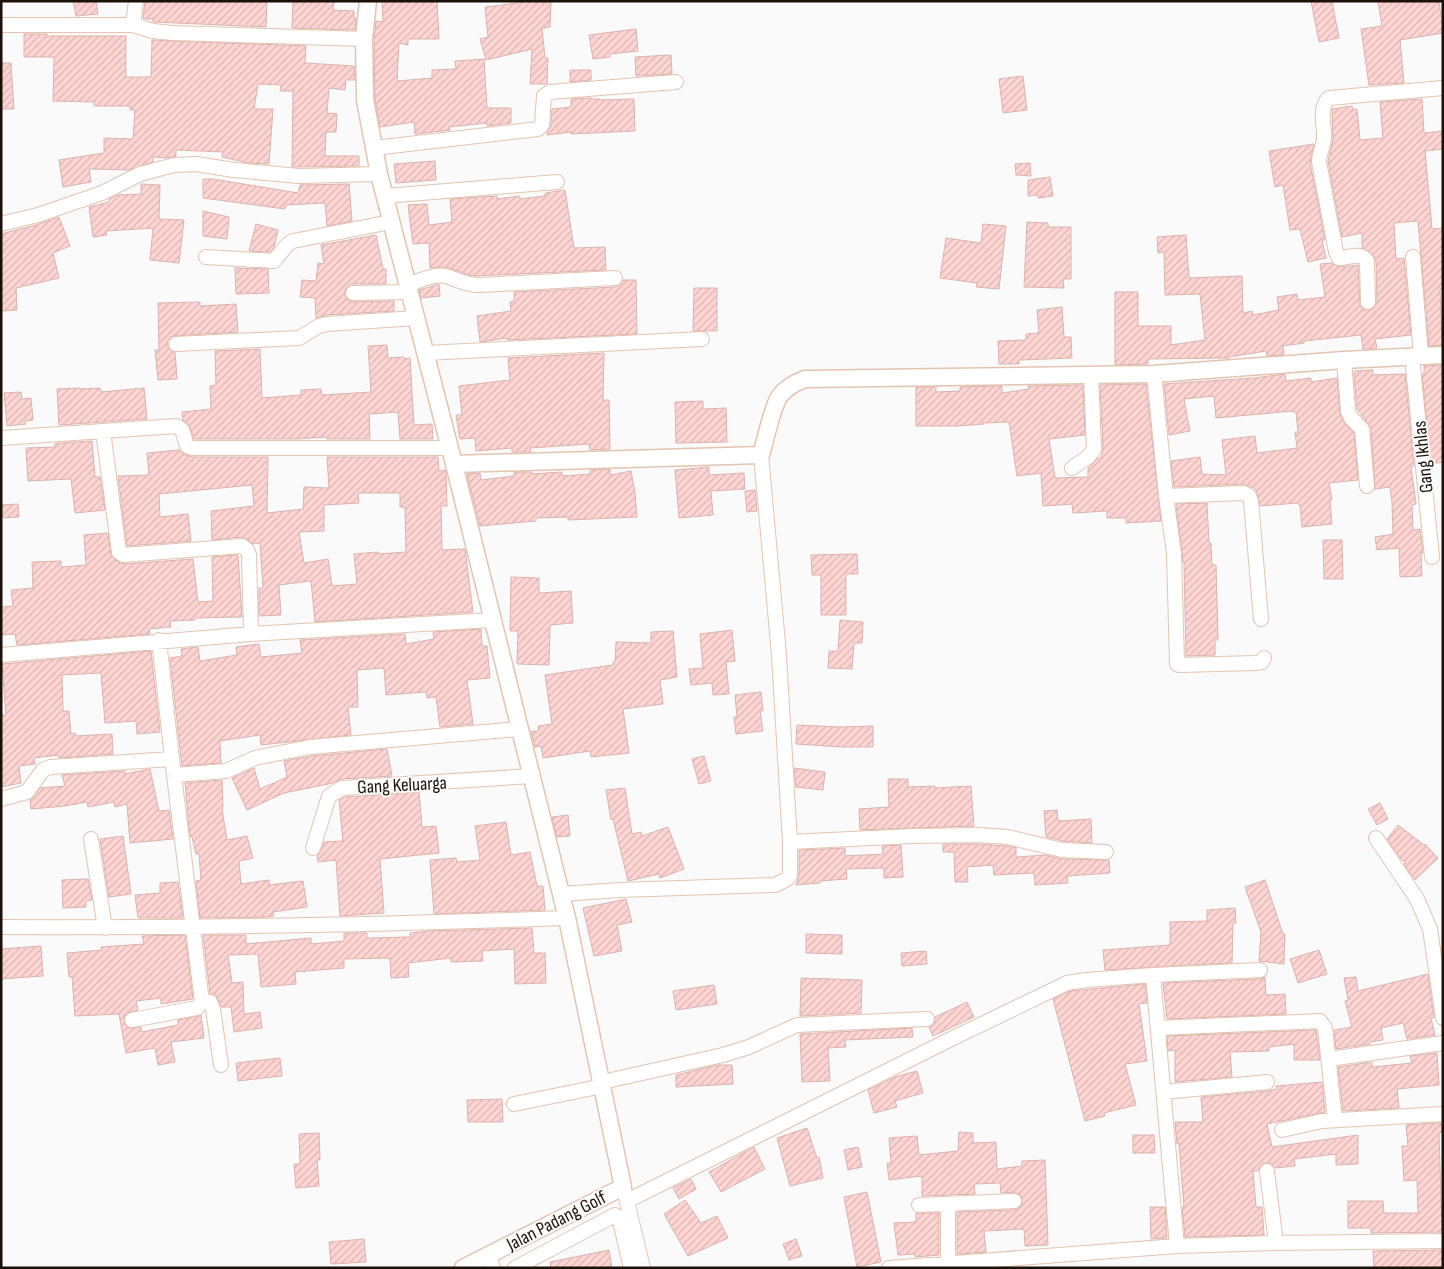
<svg xmlns="http://www.w3.org/2000/svg" width="1444" height="1269" viewBox="0 0 1444 1269" font-family="'Sofia Sans Condensed',sans-serif">
	<style>
		.building { fill: url(#building-hatch); stroke: #dbb3b1; fill-rule: evenodd }
		.lines { fill: none; stroke-linecap: round; stroke-linejoin: round }
		.minor-casing { stroke: #e4c4af; stroke-width: 16 }
		.tertiary-casing { stroke: #e4c4af; stroke-width: 19 }
		.minor { stroke: #fff; stroke-width: 14 }
		.tertiary { stroke: #fff; stroke-width: 16 }
		.labels { text-anchor: middle; stroke-width: 4; stroke-linejoin: round; paint-order: stroke }
		.street-label { font-size: 19px; fill: #1b1109; stroke: #fafafa }
	</style>
	<defs>
		<pattern id="building-hatch" width="6" height="6" patternUnits="userSpaceOnUse" patternTransform="scale(1.25)"><rect width="6" height="6" fill="#fed5d2"/><path d="M-1 1l2-2M0 6l6-6M5 7l2-2" fill="none" stroke="#d9b6b3"/></pattern>
	</defs>
	<rect width="100%" height="100%" fill="#fafafa"/>
	<path class="building" d="M73,1H96L98,14L76,16Z
		M145,1H267L266,27L155,22H153V19H143Z
		M293,1H334L333,10L354,11V18H356L355,30L292,28Z
		M382,1H437L439,39H408V45L399,43L397,81L432,78V70L456,69L455,61L484,59L487,108H511V123L487,126V123L449,127L450,130L415,134L414,122L380,127L375,99L374,39L376,21L383,22Z
		M518,1H551L550,27L542,28L545,58H548L547,84H530L532,49L486,60L480,39L488,37L485,7L518,3Z
		M1311,1H1332L1339,38L1319,42Z
		M1378,1H1439L1441,17H1443V33L1400,40L1404,83L1369,85L1361,29L1382,26Z
		M636,29L638,51L610,54V57L593,59L589,35Z
		M24,34H47V36H126V77H151L152,40L306,46L305,63L354,66L355,80H346L345,90L329,88L327,113L337,114L336,132H326L325,156H359V166L292,167L293,91H280L281,85L258,84L254,109H273L269,164L248,163L222,157L223,152L176,150V156L167,158L153,157V162L129,170L89,169L91,182L63,187L59,160L104,153V138L133,139L135,110H130V106H94V102L53,101L54,57H24Z
		M671,55L672,74L636,76L635,57Z
		M1,63H11L14,109H1Z
		M570,70H591V80L570,82Z
		M1023,76L1027,110L1003,113L999,79Z
		M591,98V99H600V100L634,99L635,131L571,134V132L547,135V132L551,126L552,109L571,107V99Z
		M1422,99L1424,133L1443,131V149L1425,151L1432,229L1443,228V289H1440L1442,345L1429,346L1418,221L1394,223L1396,259L1404,258L1411,335L1375,339L1377,348L1363,349L1361,335L1304,341V343L1283,346L1284,354L1282,355L1267,356L1266,351L1229,357V358L1148,359V364L1115,365V292H1138V326H1171V345L1205,340L1200,294L1165,295L1164,252L1158,253L1157,237L1186,235L1189,278L1242,276L1243,313L1252,311L1253,315L1279,310L1277,297L1297,294L1298,300L1325,297L1320,264L1332,263L1339,267L1358,265L1360,306L1364,310L1373,309L1377,302L1376,261L1374,256L1362,248V233L1342,237L1328,161L1333,140L1332,109L1352,106L1353,110L1357,109L1360,140L1383,138L1380,102Z
		M1314,144L1310,163L1325,240H1322L1326,258L1308,262L1300,229L1290,230L1283,185L1275,187L1269,151Z
		M435,161L436,180L396,183L394,164Z
		M1030,163L1031,176L1016,175L1015,164Z
		M1050,177L1053,196L1038,198V195L1028,196V180Z
		M203,179H213L298,193L300,185L349,184L352,221L327,226L325,203L286,205L285,209L203,198Z
		M141,184L160,185L159,219L184,220L179,263L150,260L153,228L106,231L107,235L93,237L89,207L109,202V199L117,195L141,194Z
		M565,190L574,248L605,247L606,270L472,276L446,267L430,268L429,243L413,244L408,205L427,204L429,225L452,222L450,199L497,196V199L519,196L520,199L545,196V193Z
		M203,211L229,217L227,239L203,236Z
		M59,217L70,246L53,253L59,278L16,288L17,310L1,311V234L36,225Z
		M1027,222L1048,223V227H1071V279H1063L1064,288L1024,287Z
		M256,224L278,230L274,248L270,252L249,251Z
		M983,224L1006,226L999,289L976,287L977,283L940,278L946,238L981,243Z
		M376,235L383,269H386V284H352L346,288L344,294L348,300L353,302L394,301V311L326,315L316,318L315,298L300,297L302,280L316,281L318,263L324,264L321,245Z
		M235,268L268,269L269,293L236,294Z
		M623,280H636L637,334L507,340V338L480,342L477,316L511,311L510,302L514,301V292L615,287L620,285Z
		M439,284L440,296L421,298L419,290Z
		M694,288H717V331H693Z
		M200,302V306L236,304L238,332L172,336L168,340L167,345L169,349L175,352L177,379L158,380L155,350H159L158,303Z
		M1062,307L1064,337H1071L1072,358L1019,360V364H999L998,341L1026,340V334L1039,333L1037,310Z
		M387,345L388,358L404,357V359L410,358L414,425L432,424L433,439H400L398,412L369,414L370,439H327L326,437L297,439H194L190,427L183,420L182,412L211,409L210,386L216,385L215,351L260,349L262,398L301,395V390L321,389L322,395L371,392L368,346Z
		M604,353L603,400H609L610,449L590,450L589,444L530,448L531,452H512V448L476,451L475,438L460,439L456,415H462L459,386L510,380L508,358Z
		M1443,365V462L1431,464L1422,374H1424V366Z
		M1373,370V375L1405,374L1414,466L1411,467L1416,504L1412,505L1413,530L1420,529L1423,553H1421L1422,576L1400,577L1399,548L1377,550L1375,537L1393,534L1392,502L1390,487L1375,489L1371,428L1357,409L1354,375L1355,371Z
		M1285,374L1286,381L1311,378V382L1337,378L1340,414L1345,424L1354,433L1358,480L1329,483L1332,500H1330L1332,524L1302,527L1300,505H1299L1298,503L1260,506L1257,492L1254,488L1244,484L1174,487L1171,461L1200,457L1202,474L1226,475L1222,440L1255,436L1257,453L1297,448L1295,432H1298L1296,412H1293V411L1216,418L1214,396L1184,399L1190,431L1169,435L1164,384L1254,378Z
		M1146,384L1161,521L1126,523V518H1107V511L1073,513L1072,504L1043,506L1041,473L1017,476L1009,422L983,423L984,424L958,426H916V387H936V392L960,391V387L1002,386V393L1029,389L1028,386H1030L1083,385L1085,435L1049,439L1055,478L1088,477V468L1098,458H1101L1103,449L1100,385Z
		M80,388V389L100,388L101,392L144,388L147,419L59,425L57,389Z
		M21,392L22,399L31,398L33,420L25,421L26,424L7,426L4,393Z
		M703,401V409L726,408L727,442L676,443L675,402Z
		M92,441L95,477H100L105,510L75,513L71,479L28,481L26,448L55,447V444L60,443Z
		M179,450L184,454L193,457H268L267,513L303,509L304,487L329,488L327,457H438L439,471L445,470L446,474L447,506H441L442,550L465,549L473,612L315,622L311,581L279,585L281,615L259,616V588H263L260,543L253,544L247,539L241,537L212,540L211,511L254,506L252,485L159,494L160,517L188,514L191,541L127,546L118,476L149,475L147,453ZM358,493H400V507H405L406,552L378,554V552L354,554L357,584L332,586L328,559L304,563L299,532L324,531V505L359,503Z
		M709,467V475L744,473L745,489L711,491L713,515L679,518L675,470Z
		M610,469V475L631,471L635,493L637,517L568,520V517L536,518V521L480,526L467,474L480,473L481,480L514,476V472H532V474L562,472V476L590,474V470Z
		M755,490L757,511L747,512L745,491Z
		M1207,503L1209,543H1211L1212,565H1216L1218,640H1215V655L1186,656L1184,562H1183L1176,504Z
		M18,504L19,517L1,518V505Z
		M108,533L111,556L118,562L124,564L193,559L198,602L213,601L212,557L238,555L242,617L195,618V620L170,621L171,627L149,629L150,634L17,645L15,634L1,635V607L13,606L11,590L33,588L32,562L61,561V567L86,565L84,535Z
		M1323,540H1342L1343,579H1324Z
		M857,554L858,574H846V615H821V575H812L811,555Z
		M511,577L539,578V593L571,591L573,623L550,625L549,665L517,664L518,631H510Z
		M840,620L863,622L862,643H854L852,669L828,668L829,651H838Z
		M481,629L482,646H487L490,678L467,680L473,724L440,727L436,697L427,698L426,692L386,695L384,668L357,670L358,707H348L351,735L261,745L260,735L220,741L221,763L182,766L170,658L182,656L181,649L198,647L200,661L237,655L236,647L259,644L261,657L302,653L300,640L405,634L406,644L434,639L433,632Z
		M732,630L735,661L726,662L729,694L713,695L712,683L691,685L689,669L703,668L700,634Z
		M673,631L677,677L660,680L663,704L623,709L629,753L591,757L590,751L543,758L541,746L535,747L531,731H539L538,726L552,724L545,675L613,665V662H615L616,642L651,643V632Z
		M151,651L160,732L137,734L136,721L105,723L101,673L62,675L63,711H69L71,734L75,733L76,736L112,734L113,754L59,758L58,755L34,758L35,764L19,766L21,783L1,787V715H6L2,664Z
		M761,692L763,711H760L763,731L736,734L734,717H737L735,695Z
		M797,725L840,727L873,726V747H841L796,744Z
		M387,749L392,776L341,779L333,783L284,793L247,810L232,778L254,768L260,789L287,777L284,761L311,756Z
		M704,756L711,781L699,784L692,759Z
		M794,768L825,772L823,790L796,787Z
		M150,769L159,811L169,810L173,839L130,843L127,804L115,807L114,802L88,807L87,802L65,806L31,809L30,800L40,788L65,786L62,775L125,771V774Z
		M888,779H908V787L935,786V788L971,786L974,826L860,830L859,809L889,807Z
		M222,780L223,809H222L227,840L247,836L253,858L239,861L241,884L269,880V885L303,881L307,907L273,912L274,916L267,917L200,918L196,881L201,880L199,854H196L192,837H190L185,783Z
		M625,788L632,834L641,832L642,836L668,827L684,869L660,878L659,874L628,881L613,819L611,820L606,790Z
		M419,792L422,827L436,826L439,853L380,859L384,913L340,916L336,860L318,862L317,856L321,851L324,842L343,841L339,800L345,797Z
		M1380,803L1388,819L1377,825L1368,809Z
		M1057,810L1058,821L1091,819L1092,843L1063,841L1046,837L1044,811Z
		M568,815L570,836L557,837L552,817Z
		M506,822L511,855L530,852L537,886H543L545,910L434,914L430,860L456,858L457,862L480,860L475,826Z
		M1398,825L1424,845L1425,844L1438,858L1415,880L1404,864L1406,863L1401,859L1387,839Z
		M123,836L131,894L109,897L100,839Z
		M943,844H978L1007,846L1016,848V857L1046,855L1061,859L1109,860L1110,873L1067,876L1068,883L1035,885L1034,873L994,875L993,865L967,867L968,882H955L954,852H943Z
		M901,845L903,877L884,878V868L846,869L847,879L820,881V883L796,885L799,875V850L845,848V856L883,854L882,846Z
		M88,879L92,900L86,901V907L63,908L62,880Z
		M1265,880L1283,934H1285L1284,964L1259,961L1261,932L1245,887Z
		M178,882L183,918H138L135,895L160,893V883Z
		M626,899L632,922L617,925L622,951L594,956L583,908Z
		M1235,908L1236,923H1233L1232,963L1105,970L1103,950L1170,945V922L1207,921V910Z
		M532,928L534,953H545L546,983L515,984L514,949L482,951L483,961L451,962V958L408,963L409,977L391,978L390,958L344,959V968L295,972L296,984L261,987L258,954L228,955L232,983L243,982L244,1014L260,1012L262,1028L234,1032L231,1007H221L216,995L210,993L203,935H246V944L311,938V944L344,941V933H367V938L410,937V933L429,931Z
		M806,934L842,935V954L806,953Z
		M185,935L193,999L161,1004V998L136,1001L138,1010L127,1013L124,1018L126,1026L130,1028L141,1027L142,1032L178,1025V1020L201,1015L204,1038L171,1042L175,1062L158,1065L155,1048L126,1053L119,1014L75,1016L72,977H69L67,953L102,950L101,947L144,944L142,936Z
		M41,946L43,976L1,979V949Z
		M1319,950L1327,974L1298,983L1290,959Z
		M926,951L927,964L902,966L901,953Z
		M1428,974L1434,1018H1431L1435,1035L1407,1039L1403,1023L1381,1028L1383,1040L1370,1042V1044L1336,1049L1334,1030L1352,1027L1345,1001L1348,1000L1344,978L1356,977L1358,991Z
		M1265,977L1266,995L1285,994L1286,1014L1167,1019L1163,983L1260,979Z
		M801,978L862,980L861,1013L800,1016Z
		M1145,984L1147,1003L1139,1004L1147,1061L1125,1064L1136,1105L1104,1113L1105,1116L1085,1121L1053,999L1070,991Z
		M714,985L717,1004L676,1010L673,991Z
		M967,1002L974,1017L933,1036L929,1027L934,1023L935,1017Z
		M912,1028L913,1037L845,1040L846,1047L828,1048L830,1081L802,1082L800,1034Z
		M1316,1030L1320,1060H1294V1044L1269,1047V1051L1230,1052L1232,1077L1175,1082V1050L1168,1051L1167,1036Z
		M1437,1053L1439,1085L1397,1089L1399,1108L1343,1111L1338,1067L1372,1062V1067L1412,1063L1410,1056Z
		M280,1058L282,1076L238,1081L236,1063Z
		M718,1065H732L733,1084L676,1087V1075Z
		M917,1071L923,1093L895,1101L897,1107L874,1113L868,1090L895,1077Z
		M1322,1082L1325,1112L1267,1124L1272,1147L1358,1135V1164L1336,1165V1154L1294,1159L1295,1166L1275,1168L1270,1163L1262,1164L1258,1171H1253L1256,1207H1262L1264,1235L1185,1237L1182,1207H1184L1179,1143L1177,1144L1175,1122H1203L1201,1097L1268,1091L1277,1089L1276,1086Z
		M502,1099L503,1122H468L467,1100Z
		M1441,1123L1442,1132L1439,1133L1442,1232L1371,1233V1228H1348V1201H1383L1384,1213H1418L1417,1180L1404,1181L1402,1146H1408L1406,1125Z
		M807,1128L817,1158L819,1157L823,1178L790,1186L777,1138Z
		M959,1132L973,1133V1143L996,1142L997,1169L1022,1166V1161L1045,1160L1048,1245L1025,1246L1024,1229L984,1231L986,1252L957,1254V1212L1015,1210L1022,1205L1021,1196L1014,1192L1001,1193L1000,1183L974,1184L975,1194L922,1196V1176L889,1180L887,1163H891L889,1138L917,1136L919,1155L958,1151Z
		M319,1133L320,1160H317L319,1186L296,1188L294,1164H300L299,1134Z
		M1133,1135H1154L1155,1153H1133Z
		M754,1147L765,1169L721,1192L709,1172Z
		M858,1147L862,1167L848,1170L844,1150Z
		M691,1179L696,1189L679,1199L673,1188Z
		M867,1192L881,1262L857,1267L844,1197Z
		M685,1200L701,1223L717,1216L728,1238L688,1256L664,1214Z
		M1150,1207H1165L1167,1238L1151,1239Z
		M916,1213H939V1255L915,1257V1254L898,1255L894,1223L916,1222Z
		M364,1239L366,1262L331,1264L329,1242Z
		M796,1239L802,1256L789,1260L783,1244Z
		M609,1250L612,1268H551L550,1262Z
		M1442,1250V1268H1374L1373,1251Z"/>
	<g class="lines">
		<defs>
			<path id="minor" d="M1,25H133L153,31L172,33L364,39
				M133,25L136,1
				M374,148L538,129L542,125L544,96L550,92L676,82
				M385,196L557,182
				M1,224L38,215L102,193L140,174L174,165L196,164L234,170L299,176L379,174
				M206,257L274,261L288,244L293,241L391,222
				M1413,257L1421,356
				M407,285C419,281 436,272 449,277C460,281 467,285 479,285L615,278
				M353,293L409,292
				M1368,302L1367,261C1360,251 1349,258 1339,258L1336,252L1319,162C1319,154 1323,147 1324,139C1325,126 1318,108 1329,98L1443,88
				M176,344L299,338L319,326L327,324L416,318
				M426,353L702,339
				M1412,357L1432,557
				M1344,360L1348,411L1351,418L1362,429L1367,486
				M1154,374L1166,496L1244,493L1249,496L1251,501L1261,619
				M103,431L119,552L123,555L242,546L247,550L249,555L251,634
				M1,438L177,426L182,430L187,446L193,448H449
				M1072,468L1088,457L1094,449L1091,375
				M1166,496L1174,553L1177,664L1179,665L1257,663L1262,662L1264,658
				M159,640L172,759
				M1,655L251,634L492,620
				M174,775L226,771L255,758L310,747L519,729
				M1,799L27,792L43,770L50,767L172,759L202,1002L197,1008L132,1020
				M1376,838L1417,899L1430,929L1443,1018
				M91,839L105,928
				M790,842L912,836L978,835L1008,837L1062,850L1106,852
				M313,848L329,796L342,788L532,776
				M561,894L620,890L775,885L787,879L790,875V842L779,655L761,455
				M1,927C190,928 378,925 567,918
				M1153,975L1177,1246
				M202,1001L210,1002L213,1009L221,1065
				M1158,1028L1320,1021L1325,1028L1335,1120
				M1329,1059L1443,1043
				M602,1082L723,1055L749,1047L797,1025L927,1019
				M1164,1092L1267,1082
				M514,1104L603,1086
				M1282,1130L1322,1121L1443,1114
				M1267,1171L1276,1243
				M625,1193L643,1268
				M627,1201L945,1042L1067,983L1086,980L1153,975L1260,970
				M948,1204V1262
				M919,1205L1014,1201
				M489,1254L493,1268
				M515,1268L615,1215L619,1217L631,1268
				M889,1268L1177,1246L1276,1243L1443,1241"/>
			<path id="tertiary" d="M368,1L364,39L365,100L379,174L454,464L567,918L623,1187L463,1268
				M454,464L761,455C765,442 772,408 779,397C785,388 794,383 805,379L1154,374L1344,360L1443,355"/>
		</defs>
		<use href="#minor" class="minor-casing"/>
		<use href="#tertiary" class="tertiary-casing"/>
		<use href="#minor" class="minor"/>
		<use href="#tertiary" class="tertiary"/>
	</g>
	<g class="labels">
		<g class="street-label">
			<text transform="translate(1422 457) rotate(-96)" y="7">Gang Ikhlas</text>
			<text transform="translate(402 784) rotate(-3)" y="7">Gang Keluarga</text>
			<text transform="translate(556 1220) rotate(-27)" y="7">Jalan Padang Golf</text>
		</g>
	</g>
	<rect width="1444" height="1269" fill="none" stroke="#1b1109" stroke-width="5"/>
</svg>
